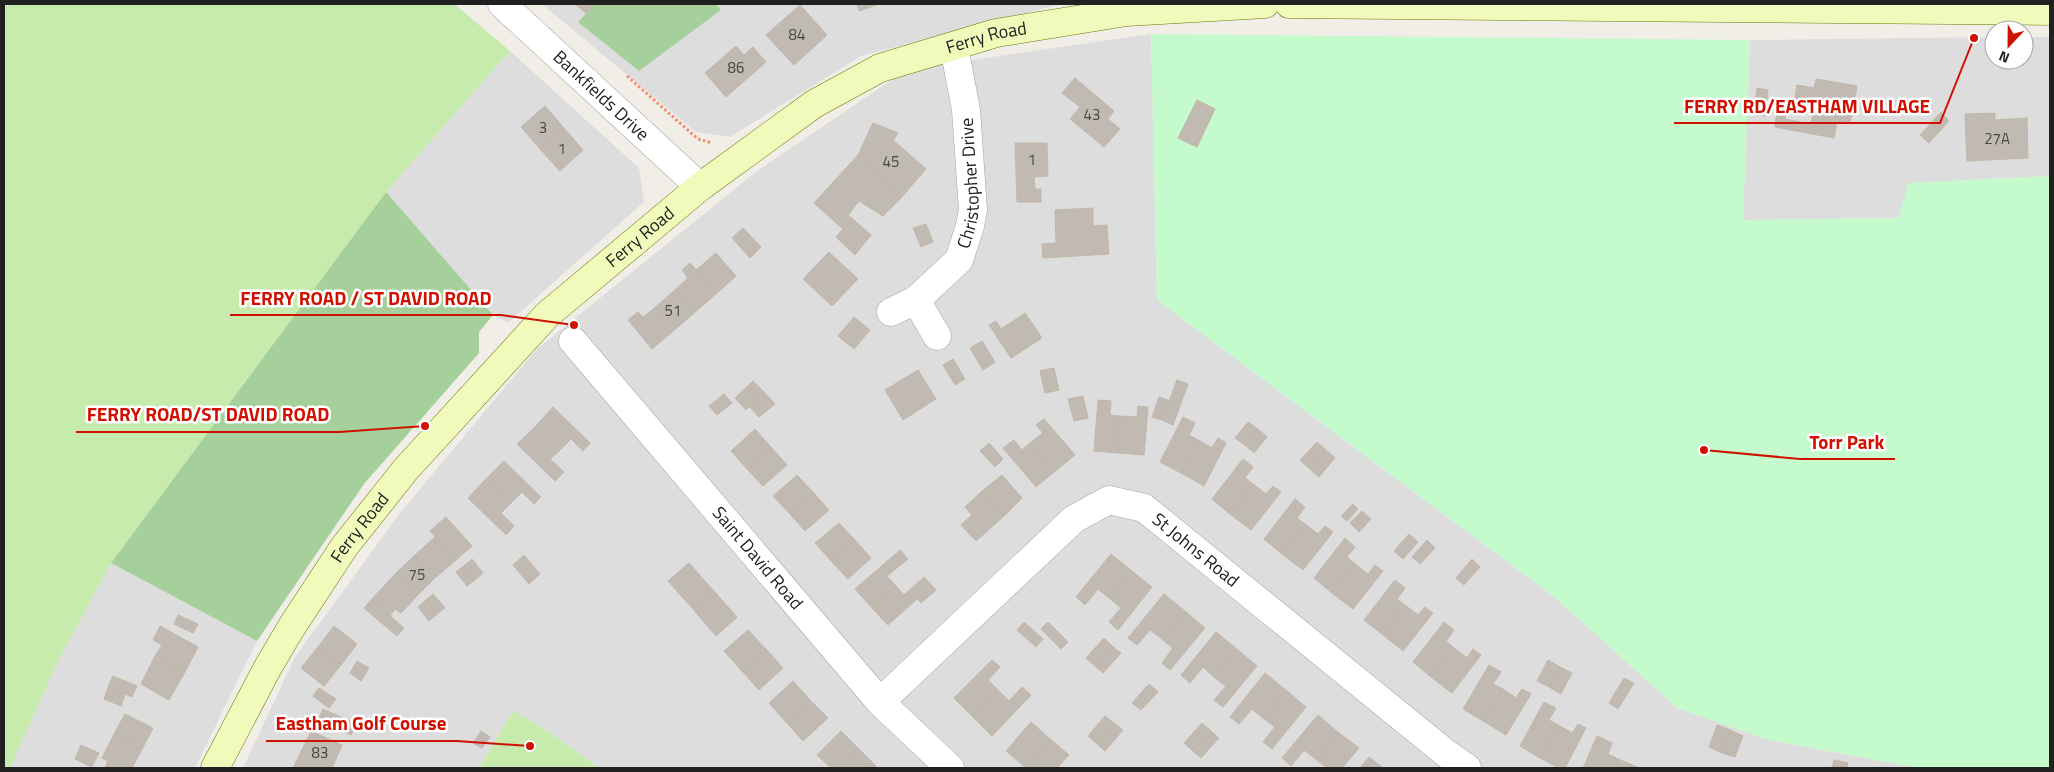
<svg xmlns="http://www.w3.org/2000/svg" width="2054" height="772" viewBox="0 0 2054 772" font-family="'Titillium Web',sans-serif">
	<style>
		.residential { fill: #dedddd }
		.grass { fill: #c6ebac }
		.forest { fill: #a6d09b }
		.park { fill: #c4facc }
		.building { fill: #c1bab2; stroke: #c2b6a8 }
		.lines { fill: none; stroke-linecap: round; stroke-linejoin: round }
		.street-casing { stroke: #a7a7a7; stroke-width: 29 }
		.secondary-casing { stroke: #647a04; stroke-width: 29 }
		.path { stroke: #fb876d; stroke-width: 3; stroke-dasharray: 2.5 2.5; stroke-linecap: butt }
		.street { stroke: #fff; stroke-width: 28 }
		.secondary { stroke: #f2fabb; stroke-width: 28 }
		.labels { text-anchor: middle; stroke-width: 5; stroke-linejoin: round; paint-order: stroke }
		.number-label { font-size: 15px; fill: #484644 }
		.street-label { font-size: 18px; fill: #202020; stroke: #fff }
		.leader { fill: none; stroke: #d01000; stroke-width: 2 }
		.callout-dot { fill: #d01000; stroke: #fff; stroke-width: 2 }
		.callout-label { font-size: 19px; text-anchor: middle; font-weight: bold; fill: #d01000; stroke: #fff; stroke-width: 5; stroke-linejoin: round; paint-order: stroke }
	</style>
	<rect width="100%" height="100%" fill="#f0eee6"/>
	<path class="residential" d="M542,4H595L578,23L721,10L716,4H1061L861,56L730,137L696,132Z
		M1151,34L1157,300L1558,600L1677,708L1769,740L1919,768H600L537,724L513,711L479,768H243L295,657L400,513L537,349L757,171L908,69Z
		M1994,37V60H2024V37H2050V176L1909,183L1899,218L1743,220L1750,40Z
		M510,51L639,168L644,202L508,323L493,315L386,192Z
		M111,563L257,641L195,768H10L58,661Z"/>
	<path class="grass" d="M4,4H454L510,51L386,192L111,563L58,661L10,768H4Z
		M513,711L537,724L600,768H479Z"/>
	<path class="forest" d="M595,4H716L721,10L639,71L578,22Z
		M386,192L493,315L479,332V353L364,484L257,641L111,563Z"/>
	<path class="park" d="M1151,34L1750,40L1743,220L1898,218L1909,183L2050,176V768H1919L1769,740L1677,708L1558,600L1157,300Z"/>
	<path class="building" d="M575,4H595L586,13Z
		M857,4H879L859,11Z
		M800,5L827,35L794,65L766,35Z
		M736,46L744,55L753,47L766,62L726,97L705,73Z
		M1075,78L1114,111L1108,119L1120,129L1104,147L1070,119L1080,107L1062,93Z
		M1816,79L1857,86L1850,123L1837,122L1834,138L1775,127L1777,111L1786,113L1785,119L1811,124L1813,113L1804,112L1805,106L1794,104L1797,85L1814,88Z
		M1757,88L1768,90L1765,116L1754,115Z
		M1197,100L1215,109L1197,147L1178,138Z
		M545,106L564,128L540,149L521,127Z
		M1941,112L1949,121L1929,143L1920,135Z
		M1995,113V120L2027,118L2028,158L1967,161L1965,114Z
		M873,123L898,133L893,140L926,169L900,199L858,155Z
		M564,128L583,150L560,171L540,149Z
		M1015,143H1047L1048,176L1034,177L1035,189H1041V202H1017Z
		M858,155L900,199L883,216L859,201L848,215L871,235L855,255L836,237L843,229L814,203Z
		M1093,208V226L1107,225L1109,254L1043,258L1042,244L1056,243L1055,210Z
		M926,224L933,242L921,247L913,228Z
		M743,228L761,247L750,258L732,238Z
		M829,252L858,279L832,306L803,279Z
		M716,253L736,276L717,293L696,270Z
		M690,263L717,293L694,313L675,290L688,278L682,270Z
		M675,290L694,313L671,333L652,310Z
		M652,310L671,333L652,349L628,320L638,312L643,317Z
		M1025,313L1042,338L1011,358L989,325L996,321L1001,329Z
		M854,317L870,330L854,349L838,336Z
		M982,341L995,362L983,370L970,348Z
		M953,359L965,379L955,385L943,365Z
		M1054,368L1059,390L1045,393L1040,371Z
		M918,370L936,399L903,420L885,390Z
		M1177,380L1188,384L1173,425L1162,420Z
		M753,381L764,392L746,410L735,398Z
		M764,392L775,404L759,417L749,406Z
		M724,394L732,403L717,415L709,406Z
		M1083,396L1088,418L1074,421L1068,399Z
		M1159,397L1170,401L1162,420L1152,417Z
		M1098,400L1111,401L1110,415L1120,416L1118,453L1094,451Z
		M1138,406L1148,407L1144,455L1118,453L1120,416L1137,417Z
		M553,407L590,443L583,451L571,439L559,451L535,427Z
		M1183,417L1195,423L1189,435L1198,440L1181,473L1160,462Z
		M1044,419L1075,455L1054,472L1030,443L1043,433L1036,425Z
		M1248,422L1258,429L1245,445L1235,438Z
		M535,427L559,451L550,459L564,472L555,481L517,444Z
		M755,429L771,447L747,469L731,451Z
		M1258,429L1267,437L1254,453L1245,445Z
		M1218,438L1226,443L1204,486L1181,473L1198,440L1212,448Z
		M1014,440L1022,450L1030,443L1054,472L1036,487L1003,448Z
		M1317,442L1326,450L1310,469L1300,460Z
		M989,443L1003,459L995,467L980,451Z
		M771,447L787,465L763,486L747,469Z
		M1326,450L1335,458L1319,477L1310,469Z
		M1243,459L1253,467L1245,478L1253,484L1230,514L1212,499Z
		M504,461L541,497L534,504L522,492L510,504L485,480Z
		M797,475L813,492L789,513L773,496Z
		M1002,475L1022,498L1004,516L982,491Z
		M485,480L510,504L501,513L514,526L506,535L468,498Z
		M1253,484L1266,494L1273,486L1281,492L1251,530L1230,514Z
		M982,491L1004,516L976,541L961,525L972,515L965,507Z
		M813,492L829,510L805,531L789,513Z
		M1295,499L1305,507L1297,518L1305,524L1282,554L1264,539Z
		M1353,504L1358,509L1347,521L1341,516Z
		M1362,511L1371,519L1359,532L1350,523Z
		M446,517L472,546L456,560L430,531Z
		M839,523L855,540L832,562L815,543Z
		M1305,524L1318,534L1325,526L1333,532L1303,570L1282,554Z
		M1409,534L1418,542L1403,559L1394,551Z
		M435,537L456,560L436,577L414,556Z
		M1345,538L1355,547L1347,557L1355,564L1332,593L1314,578Z
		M855,540L871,558L848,579L832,562Z
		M1427,540L1435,548L1420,564L1412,557Z
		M900,550L908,559L887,576L896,586L872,608L855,589Z
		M1111,554L1133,572L1110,599L1098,589L1085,605L1076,597Z
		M524,555L540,574L529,584L513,565Z
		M414,556L436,577L418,595L397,572Z
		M472,559L483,573L476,579L464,566Z
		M1472,559L1480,567L1464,585L1456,578Z
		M689,563L713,590L692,608L668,581Z
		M1355,564L1368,574L1375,565L1383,571L1353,609L1332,593Z
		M464,566L476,579L467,586L456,572Z
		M397,572L418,595L401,613L395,609L390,616L371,600Z
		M1133,572L1152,587L1118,630L1109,622L1121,608L1110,599Z
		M924,577L936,590L921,603L917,599L888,625L872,608L896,586L904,595Z
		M1395,580L1405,588L1397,599L1405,605L1382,634L1364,620Z
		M713,590L737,617L716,636L692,608Z
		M433,594L445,608L437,614L426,600Z
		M1164,594L1186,612L1163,640L1150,630L1137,645L1128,638Z
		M371,600L404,628L397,636L364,608Z
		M426,600L437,614L429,621L418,607Z
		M1405,605L1418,615L1425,607L1433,613L1403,651L1382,634Z
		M1186,612L1205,628L1170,670L1162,663L1173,648L1163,640Z
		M178,615L198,624L193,633L174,624Z
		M1024,622L1043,639L1036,647L1017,630Z
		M1048,622L1068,642L1061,649L1041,629Z
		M1444,622L1454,630L1446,641L1454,648L1431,677L1413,662Z
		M160,626L198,647L185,672L155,656L162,645L153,640Z
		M334,626L357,644L341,665L318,647Z
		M748,630L766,649L742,671L724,651Z
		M1216,632L1238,650L1215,678L1203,667L1190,683L1181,675Z
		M1104,638L1112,646L1095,666L1086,658Z
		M1112,646L1121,653L1103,673L1095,666Z
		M318,647L341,665L324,686L301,668Z
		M1454,648L1467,658L1473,649L1481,655L1452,693L1431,677Z
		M766,649L783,668L759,690L742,671Z
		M1238,650L1257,666L1223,707L1214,700L1226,686L1215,678Z
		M155,656L185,672L169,700L141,684Z
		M992,660L1000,667L988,680L998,690L972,716L954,698Z
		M1548,660L1560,667L1549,687L1537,681Z
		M357,661L369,668L361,681L350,673Z
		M1489,665L1501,672L1493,684L1503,689L1483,721L1463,709Z
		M1560,667L1572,673L1561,694L1549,687Z
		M1265,673L1287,691L1264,719L1252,709L1239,724L1230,717Z
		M113,676L137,686L132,697L108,687Z
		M1624,678L1634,683L1618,709L1609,703Z
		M793,681L810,700L786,722L769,703Z
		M1149,684L1158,692L1141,710L1132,703Z
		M108,687L125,694L121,706L104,699Z
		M1022,687L1031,695L992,736L972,716L998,690L1009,701Z
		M319,688L336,699L329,708L313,696Z
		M1503,689L1516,698L1522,689L1531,694L1506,735L1483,721Z
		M1287,691L1306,707L1272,749L1263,742L1275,727L1264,719Z
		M810,700L828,718L803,741L786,722Z
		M1544,702L1556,708L1549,720L1558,725L1540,758L1520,746Z
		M323,709L357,724L351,735L318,720Z
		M125,714L153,728L142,749L114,734Z
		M1318,715L1339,733L1317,760L1304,750L1291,766L1282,758Z
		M1105,716L1114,723L1097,744L1088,736Z
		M1031,722L1050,739L1025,767L1006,751Z
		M1114,723L1123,730L1105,751L1097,744Z
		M1202,723L1211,731L1193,751L1184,743Z
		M1578,724L1586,728L1565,768H1559L1540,758L1558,725L1572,733Z
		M1717,725L1730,730L1722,753L1709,747Z
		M1730,730L1743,736L1735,757L1722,753Z
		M311,731L342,745L332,768H316L297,760Z
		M481,731L490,737L482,748L473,743Z
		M841,731L858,748L839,768H831L817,755Z
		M1211,731L1219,738L1201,758L1193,751Z
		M1339,733L1359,748L1342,768H1326L1317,760Z
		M114,734L142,749L132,768H105L108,761L102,758Z
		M1597,736L1612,743L1608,754L1618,759L1614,768H1583Z
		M1050,739L1069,755L1057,768H1027L1025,767Z
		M81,745L99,753L92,767L75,759Z
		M858,748L876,766L873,768H839Z
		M1369,757L1383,768H1360Z
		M1618,759L1640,768H1614Z
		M297,760L316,768H293Z
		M1834,760L1848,763L1847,768H1832Z"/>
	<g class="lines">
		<defs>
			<g id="street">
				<path id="s1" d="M502,4L700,187"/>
				<path d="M916,300L937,336"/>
				<path id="s2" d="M891,312L916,300L959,260L970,226L973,210L966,110L954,47"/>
				<path id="s3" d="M573,341L880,702L950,768"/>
				<path id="s4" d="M880,702L1074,519L1109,500L1144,508L1447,754L1467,768"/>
			</g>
			<g id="secondary">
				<path d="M1289,4L2050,11"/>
				<path id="s5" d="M215,768L268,667L291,628L344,547L406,469L547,315L700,187L814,104L880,68L996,33L1126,12L1265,4"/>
			</g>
		</defs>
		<use href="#street" class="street-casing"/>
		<use href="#secondary" class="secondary-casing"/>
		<path class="path" d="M627,76L698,139L712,143"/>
		<use href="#street" class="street"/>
		<use href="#secondary" class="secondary"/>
	</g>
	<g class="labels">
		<g class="number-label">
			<text x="797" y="40">84</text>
			<text x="736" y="73">86</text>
			<text x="1092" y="120">43</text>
			<text x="543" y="133">3</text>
			<text x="1997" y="144">27A</text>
			<text x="562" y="154">1</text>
			<text x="1032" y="165">1</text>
			<text x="891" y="167">45</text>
			<text x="673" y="316">51</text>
			<text x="417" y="580">75</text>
			<text x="320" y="758">83</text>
		</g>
		<g class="street-label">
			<text dy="6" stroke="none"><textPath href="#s5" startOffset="1091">Ferry Road</textPath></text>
			<text dy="6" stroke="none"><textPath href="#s1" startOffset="135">Bankfields Drive</textPath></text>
			<text dy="6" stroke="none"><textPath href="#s2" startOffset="165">Christopher Drive</textPath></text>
			<text dy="6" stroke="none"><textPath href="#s5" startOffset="686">Ferry Road</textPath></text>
			<text dy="6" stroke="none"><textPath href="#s5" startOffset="281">Ferry Road</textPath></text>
			<text dy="6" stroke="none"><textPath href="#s4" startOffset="409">St Johns Road</textPath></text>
			<text dy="6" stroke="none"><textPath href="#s3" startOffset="285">Saint David Road</textPath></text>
		</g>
	</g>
	<path class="leader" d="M1974 38L1940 123H1674M574 325L501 315H230M425 426L339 432H76M1704 450L1800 459H1895M530 746L457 741H266"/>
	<g class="callout-dot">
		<circle cx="1974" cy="38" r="5"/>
		<circle cx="574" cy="325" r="5"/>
		<circle cx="425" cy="426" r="5"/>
		<circle cx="1704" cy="450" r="5"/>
		<circle cx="530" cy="746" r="5"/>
	</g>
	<g class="callout-label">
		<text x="1807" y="113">FERRY RD/EASTHAM VILLAGE</text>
		<text x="366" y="305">FERRY ROAD / ST DAVID ROAD</text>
		<text x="208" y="421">FERRY ROAD/ST DAVID ROAD</text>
		<text x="1847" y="449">Torr Park</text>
		<text x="361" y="730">Eastham Golf Course</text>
	</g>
	<rect width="2054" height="772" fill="none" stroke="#202020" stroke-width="10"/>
	<g transform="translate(2009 45) rotate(202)"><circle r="24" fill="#ffffff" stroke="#a6a6a6"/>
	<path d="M0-4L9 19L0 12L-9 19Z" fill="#d01000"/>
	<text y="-8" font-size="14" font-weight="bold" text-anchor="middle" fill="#202020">N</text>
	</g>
</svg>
